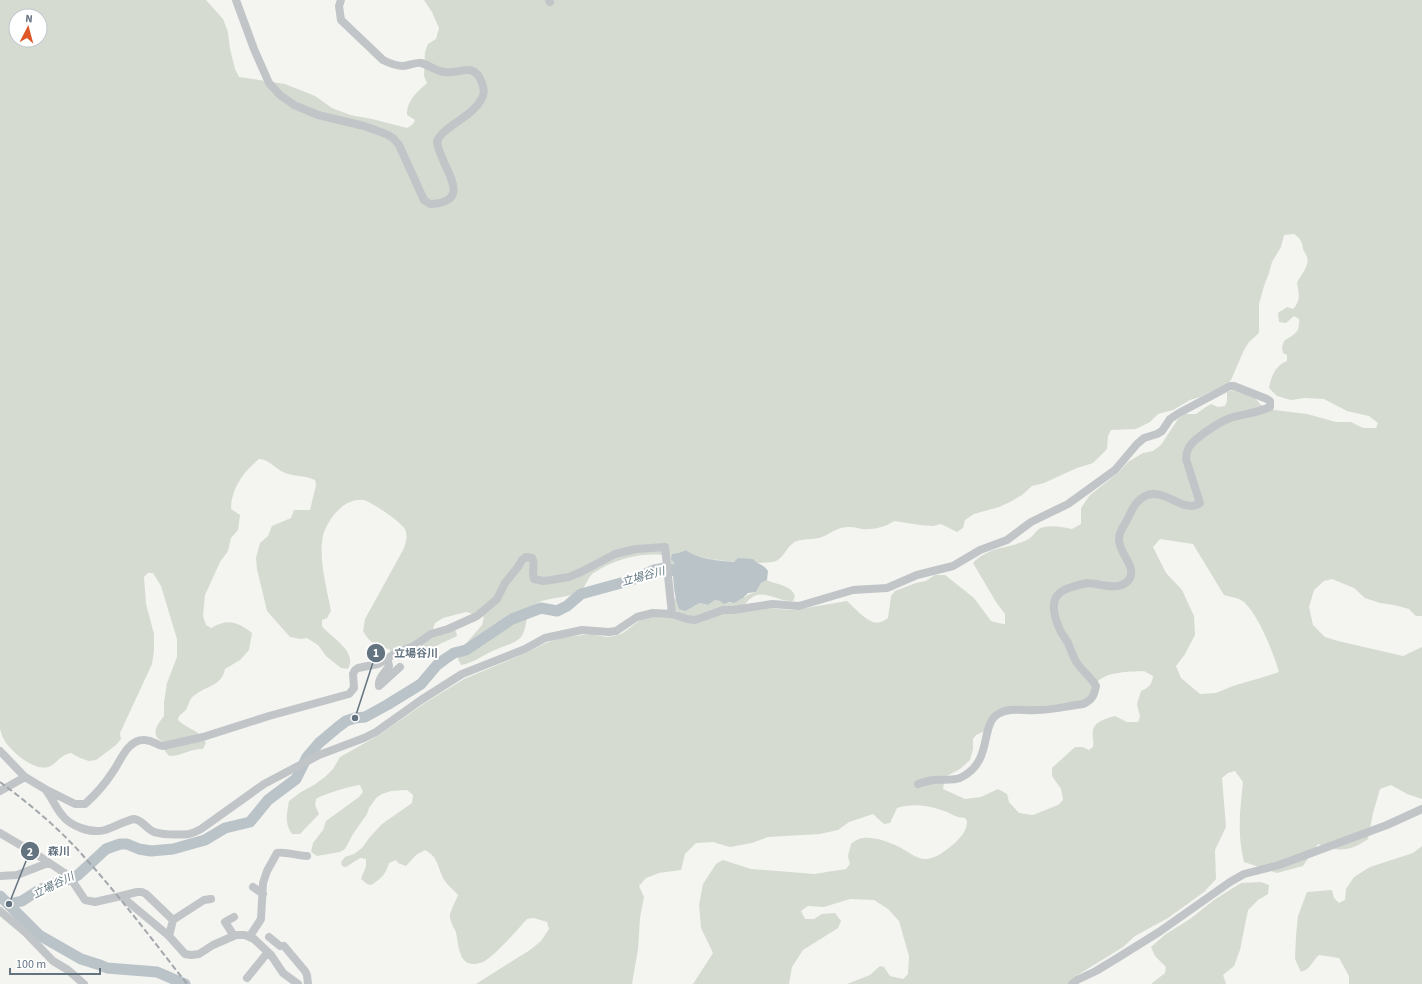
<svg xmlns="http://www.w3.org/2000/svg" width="1422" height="984" viewBox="0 0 1422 984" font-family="'Source Sans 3','Noto Sans JP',sans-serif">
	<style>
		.green { fill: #d5dbd1; fill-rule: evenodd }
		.water { fill: #b9c3c8 }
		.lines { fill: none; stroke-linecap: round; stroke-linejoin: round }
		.river { stroke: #b9c3c8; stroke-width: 11 }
		.minor { stroke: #c2c5c8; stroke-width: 8 }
		.rail { stroke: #a2a7ac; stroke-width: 2; stroke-dasharray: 6 3; stroke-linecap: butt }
		.labels { text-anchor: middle; stroke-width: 4; stroke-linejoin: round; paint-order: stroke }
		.water-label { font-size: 11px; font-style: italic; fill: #5f757e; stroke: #fff }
		.leader { fill: none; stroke: #647380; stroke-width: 1.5 }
		.callout-dot { fill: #647380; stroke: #fff; stroke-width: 1.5 }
		.mark-label { font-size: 12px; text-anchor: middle; font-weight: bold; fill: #fff }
		.callout-label { font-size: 11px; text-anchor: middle; font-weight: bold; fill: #647380; stroke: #fff; stroke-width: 4; stroke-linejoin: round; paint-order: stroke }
	</style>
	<rect width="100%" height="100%" fill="#f4f4f0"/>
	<path class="green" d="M0,0H206L223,19L228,32L230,49L235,69L239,77L285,84L315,96L332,108L350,115L372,119L407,128L413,124L415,120L407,115C407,100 417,92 427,83L424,76L425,52L428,44L436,39L439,28L432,12L424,0H1422V616H1416L1409,609L1394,605L1380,603L1365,598L1354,588L1332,579L1324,581L1314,590L1309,607L1313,625L1325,637L1338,641L1403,656L1422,647V799L1407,794L1391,785L1380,789L1373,813L1368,839C1349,852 1340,852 1318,844L1303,866L1277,873L1244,862C1237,833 1240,811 1243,782L1235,771L1228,773L1222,778L1226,827L1215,850L1216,879L1204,892L1168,918L1135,936L1123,947L1076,976L1078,984H847L870,975L880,966L884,967L890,976L903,979L908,974L909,956L899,921L888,909L874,900L850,899L824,907L808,906L801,911L805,919H814L822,914L835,913L841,921L838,928L803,950L792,967L789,984H693L713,953L701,928L699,905L703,884L716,864L723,860L751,869L814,874L846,869L850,864L848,856L851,844C853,842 856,840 859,839C868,835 888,841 897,846C907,850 916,860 927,859C937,858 946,850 954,844C961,837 967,831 967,821L965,818C954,817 953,814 944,811C930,805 911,803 897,808L890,823L884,824L873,814L849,822L838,830L820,834L768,837L752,843L730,847L713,842L696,843L685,854L681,870L659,873L646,878L639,886L644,897L640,918L638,949L632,984H476L530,950L541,941L549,929L547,922L534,918L527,919C518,929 494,957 483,962C459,971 459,948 456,932C454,928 451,923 450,918C449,912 456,901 458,895C454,890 448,886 445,881C437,869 440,858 425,850L416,855L406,866L398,863L396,860L389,863C386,874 381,879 371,885L367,884L361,879L366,866V859L360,858L346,867L342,866L341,862L345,857L354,854L362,848L369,838L382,824L412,803L413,795L407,790L391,791L382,794L376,798L369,808L367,814L353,834L345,849L340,852L317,856L311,852L313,843L323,830L326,821L359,797L363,792L360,785C353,785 321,795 316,799L315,805L319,814L300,834H292C284,822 287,814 289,801L301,792L314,785L325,777L333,769L340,757L379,735L425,703L464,679L526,653L546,643L561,638L590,634L606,637L615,636L623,633L643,618L654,614L674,616L673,598L677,599V603L695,606L700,603L708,605L715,600C720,601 730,604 735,602C743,599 747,594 756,592L761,583L767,580C777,585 791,585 795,596L793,601C774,602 759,583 744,606L791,610L806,608L847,601C852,606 866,620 873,622C878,624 884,621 888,618L891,596L895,591L916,583L926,581L935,575H945L974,598L991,621L1003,624H1005V614L996,602L973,563C989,546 1008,549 1027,540C1034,537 1036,528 1044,527C1053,525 1063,527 1072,529L1081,524V508L1090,495L1118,473L1128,462L1143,453L1153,451L1161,445L1178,419L1185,414H1196L1206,407L1211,404L1218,407L1225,406L1227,401V392L1234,390L1255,398L1261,405L1274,410L1307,414L1336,422H1351L1363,428H1376L1378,423L1369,416L1347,411L1324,399L1305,398L1291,400L1277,396L1269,388C1271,376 1276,365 1287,361V355L1283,353L1282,347L1284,341C1294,334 1300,334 1299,319L1294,316L1286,323L1279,322L1278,313L1287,307L1293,309C1301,301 1299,294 1297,283C1300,276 1310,266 1307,257C1306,254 1304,252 1303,249C1302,241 1300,238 1294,234L1284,235L1281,247L1272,262L1269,273L1264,286L1259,304V333L1249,342L1244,350L1231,380L1228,383L1200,397L1190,400L1173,410L1158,414L1150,422L1136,429L1111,430L1108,436L1107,449L1093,463L1077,468L1044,483L1032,486L1022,495L1010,502L999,507L974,514L965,520L963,528L957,532L941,524L933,526L920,525L894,521C886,527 873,530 862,529C854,527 849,526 841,528C833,530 827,536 819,538C810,540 799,538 792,544C786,549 783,558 776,561C764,566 702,560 691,554C690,554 687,551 686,550C668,558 677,567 671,580L662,555C640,553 618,559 600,569C598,571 594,572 592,574C586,581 586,588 577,593C564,599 539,597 531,608C526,615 527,624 524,631C523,634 521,638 519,639C513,644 504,646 497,649C484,654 474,663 461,665L458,659L463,647L482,625L484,617L466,612L443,618L435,623L433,629L437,634L453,630L456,631L457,636C442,644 437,642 427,658H407L398,660L389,649C377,647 369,642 363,631L365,619L403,550C406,543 408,537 405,529C402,523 371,501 363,500C343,497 323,524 322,542C320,565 327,589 331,611L327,618L322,620V626C331,638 358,651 348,669L341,668L326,656L318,645L307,638L301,639L290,637L267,611L257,569L256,558L260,543L268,536L272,526L291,518L294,510H310L316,485L315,480C305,475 292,477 281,471C273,466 269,460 259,459C243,472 231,489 231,509L240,515L238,530L231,538L228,551L220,562L205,595L203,616L206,625L211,628C228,618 238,622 252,633L249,650L240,660L225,669C221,687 207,685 195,695C189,698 189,706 185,711C182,714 178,715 178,720C188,730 198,728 206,743L203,749C189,749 182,756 169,756L165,751L164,742C149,736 157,725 164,716V703L167,683L177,657V639L161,586L153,573H148L144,577L146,604L154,634V651L152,664L120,733L121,739L116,745L96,760L89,761L80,758L71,753C59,755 56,765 48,767C33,771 10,751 3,738C2,735 1,732 0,729ZM16,16H40V40H16ZM1160,539L1193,544L1224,595C1230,597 1240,598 1244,602C1259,616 1273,652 1279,672L1267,676L1233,686L1216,693L1200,694L1181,678L1176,666L1185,654L1195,635L1194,616L1182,590L1166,573L1153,547ZM1144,671L1153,676C1152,685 1148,688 1141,691L1137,704L1140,717L1138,722H1127L1115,716C1108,718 1095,721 1093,730C1092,735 1094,741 1093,747L1089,750L1083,747H1075L1052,768V776L1061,789L1063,800L1058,805L1033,815L1019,813L1009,802L1007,794L998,789L981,797L965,799L943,789L945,777L960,769L970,760L973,749V739L976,735L985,731L996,712L1083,701C1090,696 1091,689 1096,683C1107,671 1128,672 1144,671Z
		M1422,846V984H1349V976L1339,958L1319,955C1311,962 1312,968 1301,972L1295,959L1296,936L1298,916L1307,892L1332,890L1334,898L1339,903L1345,900L1346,889L1354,877L1370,867L1413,853Z
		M1261,882L1269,885L1268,894L1258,900L1248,910L1240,950L1234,966L1223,975L1226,984H1151L1165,973L1166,967L1155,956L1151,947L1166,934L1190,919L1214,900L1241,883Z"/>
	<path class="water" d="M686,550C695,559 722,561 734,562L738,558L753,559C756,564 762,563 768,571L767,580L761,583L756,592L748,593L743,598L734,603L729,602L724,604L720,601L715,600L708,605L700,603L685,611L679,609C674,596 672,577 674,562L671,560L672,554L679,553Z"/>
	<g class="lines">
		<path class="river" d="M0,896L39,935L81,959L100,965L107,968L157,972L185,984
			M9,904L22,901L39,890L58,882L71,879L78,875L106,849L120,844H127L139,849L151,851L173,849L205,840L225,828L250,822L268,800L296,779L307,757L319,743L338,727L346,721L355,718L365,717L387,705L421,684L437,665L445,659L454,653L466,650L512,619L541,608L557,611L567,606L581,594L632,580L654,570L666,568L687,575"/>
		<path class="minor" d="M236,0L254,49L269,83L280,95L294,105L318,115L364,126L386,134L393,138L399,145L424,200L430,204C478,202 438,164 437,141C439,138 441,134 444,132C456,121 473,114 481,100C485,94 484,89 482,83C474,60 459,75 444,72C436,71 429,65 421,63C415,62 409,66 403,66C396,66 389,63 383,60L341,20L339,6L341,0
			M549,0L550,2
			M385,660L394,654L414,646L431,634L448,629L477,616L497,599L505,583L518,567L522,560L526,557L532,558C536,564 531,571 534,579L543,581L551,580L569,577L581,572L615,554L636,549L665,547L672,614
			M0,751L25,777L45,789L75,804H85C95,795 105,784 112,773C118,765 122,754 129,747C133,743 138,740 143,740C153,739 155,745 163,746L203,737L269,716L349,694L354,688L353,674L355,670L358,668L378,664L385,660L388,661L389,666C385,673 378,678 379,686L400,667
			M45,789C52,797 55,807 62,815C70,826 91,834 105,830C115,827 124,821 134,819C142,820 145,827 152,831C159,835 181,835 189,834C194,833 197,831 201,829L264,784L319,755L364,738L376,732L421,700L462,674L525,649L545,638L582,630L609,632L616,631L637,617L653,613L672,614L687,619L695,620L723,610H733L772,604L799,606L853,590L887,588L917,575L953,566L980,550L1007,540L1031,522L1068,504L1115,470L1137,444L1144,438L1157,434L1162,431L1170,419L1179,413L1230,386H1234L1267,399L1270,401V407C1257,413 1243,414 1230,418C1219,422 1195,438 1189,447C1187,451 1186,455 1186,459L1200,503C1184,515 1164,486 1145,496C1134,502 1133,509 1127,520C1124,526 1119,531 1119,539C1118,552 1136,565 1130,578C1122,593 1099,583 1087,583C1081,584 1075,586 1069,588C1064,590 1060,591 1057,596C1050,605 1056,621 1060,630C1062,635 1066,639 1068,643C1071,650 1073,657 1077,663C1082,671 1091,677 1096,686C1094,696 1092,700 1083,704C1067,706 1052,710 1037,710C1024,711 1009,707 998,714C979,726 994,762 960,778C952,781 941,779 933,780C928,781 923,782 918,784
			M0,791L25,777
			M0,833L39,856L69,876L85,900L95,902L121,896L169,936L185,954L191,955L199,954L213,945L236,935H245L254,939L271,955L283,973L298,984
			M0,876L17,875L48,863
			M253,887L263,894
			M121,896L137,892H142L146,894L173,920L169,936
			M0,911L25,932L53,961L68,970L84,984
			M173,920L204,900L211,899
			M234,936L225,922L234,917
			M250,936L261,919L263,883L267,871L277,853C282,851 300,856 307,856
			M269,937L280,946
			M284,946L305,971L307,975L308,984
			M247,978L268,952
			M1072,984L1077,980L1096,971L1119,957L1159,932L1230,882L1244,874L1279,865L1387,825L1422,809"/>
		<path class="rail" d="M0,782C31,805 61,830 86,859C122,899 154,942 187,984"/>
	</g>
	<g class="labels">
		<g class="water-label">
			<text transform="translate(643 576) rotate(-15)" y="4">立場谷川</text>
			<text transform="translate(53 885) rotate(-26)" y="4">立場谷川</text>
		</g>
	</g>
	<path class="leader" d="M355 718L376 653M9 904L30 851"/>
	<g class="callout-dot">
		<circle cx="355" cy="718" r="4"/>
		<circle cx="9" cy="904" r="4"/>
		<circle cx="376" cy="653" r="10"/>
		<circle cx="30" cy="851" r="10"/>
	</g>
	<g class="mark-label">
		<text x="376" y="657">1</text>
		<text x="30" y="856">2</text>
	</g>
	<g class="callout-label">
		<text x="416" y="657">立場谷川</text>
		<text x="59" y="855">森川</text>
	</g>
	<g transform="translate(28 28) rotate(6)"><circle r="19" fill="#ffffff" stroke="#c1c7cc"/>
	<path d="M0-3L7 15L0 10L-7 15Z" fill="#dd5727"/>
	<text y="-6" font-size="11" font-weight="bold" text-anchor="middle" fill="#647380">N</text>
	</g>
	<path d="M10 968v6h90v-6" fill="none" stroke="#647380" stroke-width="2"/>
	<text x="16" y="968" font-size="12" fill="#647380" stroke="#ffffff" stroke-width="3" paint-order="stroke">100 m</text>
</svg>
